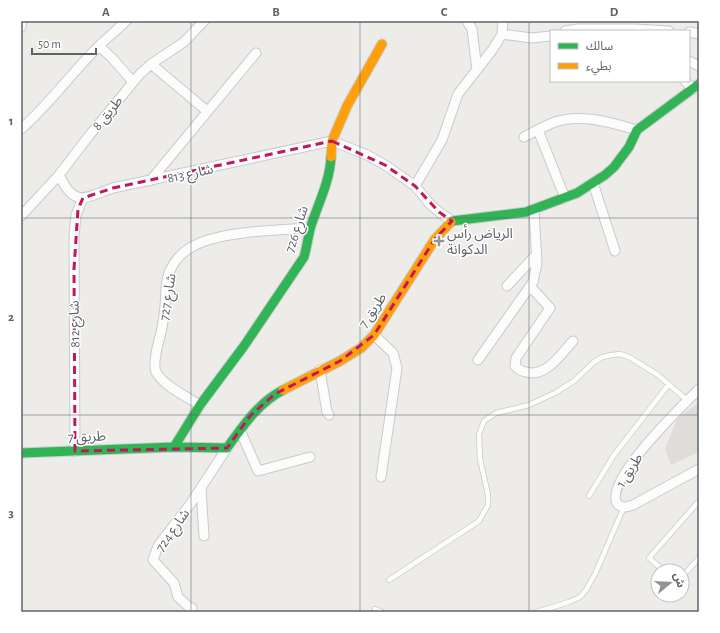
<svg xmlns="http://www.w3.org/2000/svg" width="720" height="633" viewBox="0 0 720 633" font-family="'Alegreya Sans','Noto Sans Arabic',sans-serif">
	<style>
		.industrial { fill: #dfdcda }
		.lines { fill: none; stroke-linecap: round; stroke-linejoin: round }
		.lane-casing { stroke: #cacaca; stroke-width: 6 }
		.street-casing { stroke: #cacaca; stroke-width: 11 }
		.fast-casing { stroke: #c9caca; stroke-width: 11 }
		.slow-casing { stroke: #c9caca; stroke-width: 11 }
		.lane { stroke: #fcfcfc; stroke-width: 4.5 }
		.street { stroke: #fcfcfc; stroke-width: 9 }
		.fast { stroke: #30b455; stroke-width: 9 }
		.slow { stroke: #ff9f0a; stroke-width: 9 }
		.marked { fill: none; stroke: #c2185b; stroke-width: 3; stroke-dasharray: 8 5; stroke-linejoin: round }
		.grid { fill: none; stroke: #5d6468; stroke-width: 1; stroke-opacity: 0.55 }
		.poi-dot { fill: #909495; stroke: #fff; stroke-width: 1.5 }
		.labels { text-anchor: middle; stroke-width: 3; stroke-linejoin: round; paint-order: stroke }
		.street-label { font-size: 14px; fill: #5d6468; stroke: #fff }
		.poi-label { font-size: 14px; fill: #5d6468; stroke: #fff; text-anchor: start }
		.neatline { fill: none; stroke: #5d6468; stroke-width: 1.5 }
		.grid-label { font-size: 13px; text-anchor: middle; font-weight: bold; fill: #5d6468 }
	</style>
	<rect width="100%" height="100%" fill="#eeece9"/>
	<path class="industrial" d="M699,402V452L671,465L665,449L677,419Z"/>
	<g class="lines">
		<defs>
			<path id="lane" d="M589,496L614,455L669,384
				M664,571L649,558L699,501
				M682,577L699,558
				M389,580L479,521L488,505V495L480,459L479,434L484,421L496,413L529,405L555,393L574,381L594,362L602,357L612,355L620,354L629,357L658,375L688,401
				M375,609L382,612
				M537,612L569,602L580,597L586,590L595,574L624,507"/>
			<path id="street" d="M467,21L472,29L477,70
				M21,27L22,21
				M565,31L578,29H635L669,31
				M689,32L699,34
				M502,34L531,38L551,36
				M99,46L112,58L133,82
				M689,61L699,66
				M151,64L207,111
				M685,81L693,89
				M21,129C50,104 72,72 99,46C108,37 117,30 126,21
				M538,130L565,198
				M524,137C534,132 544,126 555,122C581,113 612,123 637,130
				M59,175C75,208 84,198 113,188L332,141L367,155L385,165L415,186L430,204L439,212L452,221
				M150,181L256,53
				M593,183L615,251
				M415,186L442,140L458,94L493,49L502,34L503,21
				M21,216L59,175L88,137L140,74L151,64L184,42L204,21
				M507,286L536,255
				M531,287L550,308L516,358L515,366C518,370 521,371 526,372C546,378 561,354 573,341
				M374,335L393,353L397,368L381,477
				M478,360L533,282L537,263L534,210
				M320,370L327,412L329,415
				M699,389C683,405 604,481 617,503C621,509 627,507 633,505L699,469
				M200,405C187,397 164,386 156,372C153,365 156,355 157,348C161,334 164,320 165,306C166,296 165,282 169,273C173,263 181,253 190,248C216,231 279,230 310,228
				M240,430L258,471L310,457
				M75,451L74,237L76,215L83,198
				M201,488L204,536
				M192,608L189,607L178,597L174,583L153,560L158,546L191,503L227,448"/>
			<path id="fast" d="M451,222L452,221L526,212L577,193L605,175L614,167L629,147L637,130L699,84
				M174,447L200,405L244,346L304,257C307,247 308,236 311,226C318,204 330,181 331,157
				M21,453L174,447L227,448C243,426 258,403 283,390"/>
			<path id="slow" d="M331,157L332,141L347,106L382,44
				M283,390L340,361L361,348L374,335L435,239L451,222"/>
		</defs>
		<use href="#lane" class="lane-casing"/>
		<use href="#street" class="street-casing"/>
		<use href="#fast" class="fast-casing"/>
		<use href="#slow" class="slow-casing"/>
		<use href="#lane" class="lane"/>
		<use href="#street" class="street"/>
		<use href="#fast" class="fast"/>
		<use href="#slow" class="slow"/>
	</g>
	<path class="marked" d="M332,141L385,165L415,186L439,212L452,221L435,239L374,335L340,361L275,394L250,416L227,448L75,451L74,269L78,209L83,198L113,188Z"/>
	<path class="grid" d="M191,21V612M360,21V612M529,21V612M21,218H699M21,415H699"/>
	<path class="poi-dot" d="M437 235h4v4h4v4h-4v4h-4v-4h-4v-4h4z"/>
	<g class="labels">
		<g class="street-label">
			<text transform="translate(107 113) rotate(-51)" y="5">طريق 8</text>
			<text transform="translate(190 173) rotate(-12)" y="5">شارع 813</text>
			<text transform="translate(296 229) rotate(-72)" y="5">شارع 726</text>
			<text transform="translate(167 297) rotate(-81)" y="5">شارع 727</text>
			<text transform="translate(372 310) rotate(-56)" y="5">7 طريق</text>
			<text transform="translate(74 324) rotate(-91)" y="5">شارع 812</text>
			<text transform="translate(87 436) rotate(-2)" y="5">7 طريق</text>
			<text transform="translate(629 470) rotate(-58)" y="5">طريق 1</text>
			<text transform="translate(172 530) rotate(-55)" y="5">شارع 724</text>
		</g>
		<g class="poi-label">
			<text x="447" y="238">الرياض رأس<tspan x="447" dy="16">الدكوانة</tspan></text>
		</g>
	</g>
	<rect width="720" height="633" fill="none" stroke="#ffffff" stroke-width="44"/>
	<rect x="550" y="30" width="140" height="52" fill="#ffffff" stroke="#bec1c3"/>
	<rect x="558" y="43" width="20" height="6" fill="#30b455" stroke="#bec1c3"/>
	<text x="586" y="50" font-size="12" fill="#5d6468">سالك</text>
	<rect x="558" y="63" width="20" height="6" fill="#ff9f0a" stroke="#bec1c3"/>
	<text x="586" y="70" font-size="12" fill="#5d6468">بطيء</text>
	<g transform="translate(670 583) rotate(72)"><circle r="19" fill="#ffffff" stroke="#bec1c3"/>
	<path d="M0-3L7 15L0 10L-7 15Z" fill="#909495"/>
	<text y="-6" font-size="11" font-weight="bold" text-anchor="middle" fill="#5d6468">ش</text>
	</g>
	<path d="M32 48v6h64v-6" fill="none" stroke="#5d6468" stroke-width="2"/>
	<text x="38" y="48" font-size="12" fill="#5d6468" stroke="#ffffff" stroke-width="3" paint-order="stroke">50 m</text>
	<rect x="22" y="22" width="676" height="589" class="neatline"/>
	<g class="grid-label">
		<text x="106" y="16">A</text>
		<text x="276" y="16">B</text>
		<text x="444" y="16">C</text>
		<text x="614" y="16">D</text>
		<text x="11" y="125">1</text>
		<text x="11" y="321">2</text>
		<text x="11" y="517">3</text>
	</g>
</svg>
